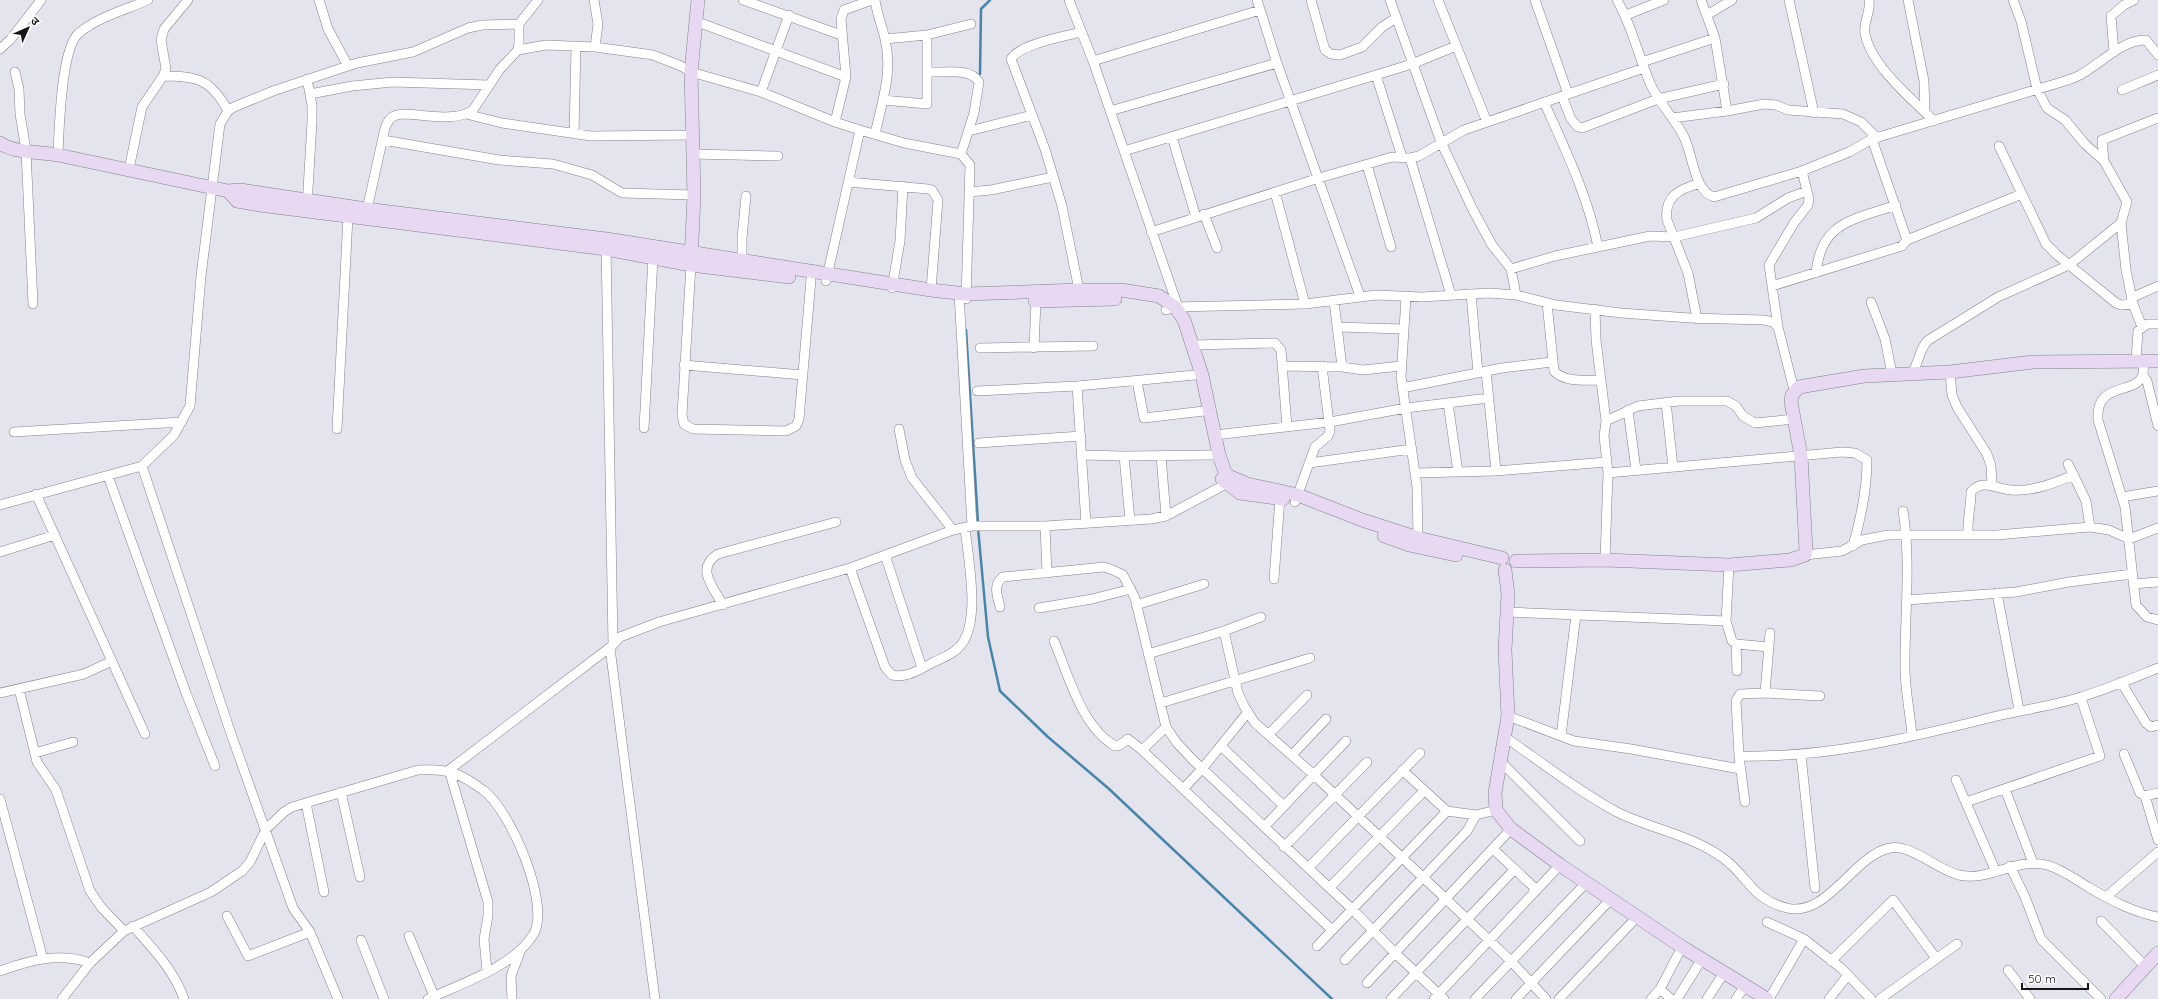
<svg xmlns="http://www.w3.org/2000/svg" width="2158" height="999" viewBox="0 0 2158 999" font-family="Quicksand,'Noto Sans Devanagari',sans-serif">
	<style>
		.lines { fill: none; stroke-linecap: round; stroke-linejoin: round }
		.stream { stroke: #4a85a7; stroke-width: 2.5 }
		.street-casing { stroke: #82828c; stroke-width: 10 }
		.secondary-casing { stroke: #82828c; stroke-width: 14 }
		.street { stroke: #fff; stroke-width: 9 }
		.secondary { stroke: #e9d8f2; stroke-width: 13 }
	</style>
	<rect width="100%" height="100%" fill="#e4e4ef"/>
	<g class="lines">
		<path class="stream" d="M980,74L981,9L990,0
			M966,330L978,523
			M978,528L988,637L1000,691L1048,737L1108,788L1332,999"/>
		<defs>
			<path id="street" d="M319,0L328,29L348,66
				M594,0L598,24L595,47
				M743,0L841,35
				M875,0C877,14 882,26 885,39C893,72 882,102 875,134
				M1069,0L1093,61L1178,307
				M1257,0L1277,63L1360,296
				M1311,0L1325,50L1331,54L1340,55L1362,47L1382,27L1396,18
				M1390,0L1441,142L1473,210L1492,245L1511,269L1516,295
				M1438,0L1487,122
				M1535,0L1568,94
				M1617,0C1632,26 1638,55 1650,83C1658,103 1675,118 1684,137C1693,155 1694,191 1714,197L1802,171L1849,152L1872,139L2065,81C2070,79 2075,78 2080,75C2099,65 2123,39 2146,40L2158,55
				M1701,0L1715,38L1727,111
				M1789,0L1814,113
				M1869,0C1871,12 1863,22 1865,33C1870,65 1912,99 1934,121
				M1908,0L1924,81L1925,112
				M2013,0L2021,21L2037,89L2047,108L2065,120L2085,144L2104,161
				M1626,15L1664,0
				M1707,15L1732,0
				M695,21L846,77
				M885,39L927,35L971,24
				M0,49L11,39L41,0
				M518,50L546,45L595,47L653,55L681,66L691,72L761,92L835,122L860,130L904,143L961,154L970,165L966,299
				M2114,52L2111,16L2124,5L2134,0
				M1093,61L1260,10
				M1642,62L1715,38
				M15,72L19,89L20,114L26,150L33,304
				M928,72C944,73 970,67 979,82L974,113L961,154
				M1376,75L1402,157
				M163,76C197,76 211,79 228,111
				M307,79L312,105V122L307,206
				M2122,90L2158,75
				M761,92L789,15
				M310,94L352,86L393,82L489,85
				M1562,96L1571,119L1578,127L1582,128L1658,99L1724,84
				M883,100L927,104V35
				M1544,102C1565,149 1588,196 1598,247
				M1110,111L1277,63
				M466,114L502,123L591,136L693,135
				M1672,118L1727,111L1764,104L1776,105L1788,110L1843,114L1861,122L1877,138
				M835,122L846,77L841,19L844,10L872,0
				M969,131L1032,115
				M574,134L576,46
				M1172,137L1196,217
				M383,140L499,160L553,164L592,175L622,193L694,195
				M1999,146L2046,244L2057,255L2116,303L2121,305L2133,304L2126,270L2121,223L2127,202L2104,161L2102,140L2158,118
				M1124,151L1376,75L1412,64L1456,46
				M692,154L778,156
				M58,155C59,131 61,47 79,33C98,17 125,10 148,0
				M1410,158L1451,295
				M1367,165L1391,247
				M129,169L142,107L163,76L166,69L161,40L164,29L188,0
				M848,182L928,189L932,190L938,200L931,290
				M969,192L991,190L1053,177
				M1275,192L1305,304
				M366,214L385,128C389,117 394,114 406,114C426,115 456,122 473,110L500,69L518,50L519,43V24L538,0
				M1204,214L1217,248
				M1151,232L1319,178L1392,157L1410,158L1419,156L1464,130L1644,68
				M1907,240L2022,194
				M742,261V238L746,196
				M691,265L682,415L684,424L693,429L786,431L796,426L799,419L811,279
				M1511,269L1555,256L1598,247L1650,236L1674,237L1756,218L1788,198L1807,191
				M1816,273C1821,221 1854,220 1896,205
				M826,281L860,130
				M1772,286L1902,246L1907,240L1872,139
				M892,288L900,241L903,186
				M1079,290L1062,206L1045,149L1011,59C1020,44 1063,37 1081,32
				M959,293L972,526
				M1471,294L1478,373
				M1406,297L1401,377L1417,487L1418,538
				M2131,298L2158,286
				M1334,301L1342,367
				M1871,302L1885,339L1892,374
				M1547,303L1554,371C1565,383 1587,380 1601,380
				M2133,304L2142,327
				M1595,309L1596,340L1606,421L1604,436L1608,473L1605,560
				M1166,310L1175,307L1305,304L1376,295L1422,297L1489,293L1516,295L1556,305L1621,313L1690,318L1764,320L1773,322L1778,327L1794,390
				M1697,319L1688,273L1667,220C1664,197 1679,189 1698,184
				M1337,327L1403,329
				M1778,327L1769,265L1794,223L1808,205L1809,199L1802,171
				M1193,345L1275,343L1281,350L1287,427
				M980,348L1093,346
				M1034,348L1036,301
				M2136,361L2138,331L2147,324H2158
				M2143,361C2143,365 2144,370 2143,374C2137,396 2095,380 2098,420L2125,507L2136,605L2147,617L2158,620
				M684,365L803,375
				M1282,366L1342,367L1363,370L1401,366
				M1486,371L1496,471
				M1950,372L1952,395L1957,407L1987,454L1991,466L1992,485
				M1913,373L1922,349L1927,341L1998,297L2069,265L2121,223
				M2143,375L2147,381L2158,426
				M1137,381L1144,418L1204,411
				M1077,386L1195,375
				M1402,388L1502,368L1552,362
				M977,391L1077,386L1086,524
				M1666,402L1673,467
				M1448,403L1458,472
				M1628,410L1636,470
				M1606,421L1638,406L1679,401H1727L1736,406L1743,416L1755,423L1794,419
				M644,428L653,257
				M337,429L348,217
				M899,429L905,460L912,478L953,530
				M14,432L182,422
				M1215,435L1330,422L1406,408L1489,398
				M979,443L1081,436
				M1082,455L1124,456L1214,455
				M1124,456L1130,520
				M1161,456L1166,516
				M1309,463L1412,449
				M2068,464L2086,501L2090,527
				M142,466L230,731L293,908L310,932L338,999
				M1415,473L1496,471L1607,462
				M1608,473L1842,452L1855,453L1867,460C1867,489 1861,518 1853,546
				M108,476L186,693L215,766
				M36,494L145,734
				M2122,497L2158,491
				M1295,502L1315,447L1328,436L1330,431L1322,366
				M0,505L142,466L174,435L190,406L201,276L220,124L228,111L234,107L273,91L357,63L413,52L468,28L482,25L519,24
				M1903,511C1911,561 1905,611 1905,662C1904,686 1910,711 1912,735
				M1045,526L1047,573
				M1968,535C1967,520 1971,507 1971,492C1981,478 1998,489 2011,490C2033,492 2054,483 2074,475
				M0,552L55,535
				M885,555L922,668
				M1805,555L1842,551L1862,540L1888,535H1997L2090,527L2109,530L2129,539L2158,528
				M850,568L885,667L892,675C908,678 918,670 932,663C942,658 954,654 961,645C981,620 968,559 965,527
				M1274,579L1280,498
				M2133,584L2158,582
				M1997,593L2019,710
				M1907,600L2016,592L2069,582L2132,574
				M723,605C713,587 695,568 718,554L836,522
				M1136,605L1204,584
				M1000,607C998,597 992,585 1003,577L1104,567L1113,570L1123,575L1135,598L1166,727L1177,743L1193,760L1352,909L1394,952L1444,999
				M1039,608L1092,599L1131,589
				M1507,612L1726,621L1729,565
				M1726,621L1732,641L1736,644L1769,647
				M1224,631L1238,693L1244,706L1255,723L1314,775L1445,898L1511,961L1546,999
				M1054,641C1069,676 1081,726 1115,746H1118L1128,739L1142,750
				M1736,644L1737,671
				M1148,654L1224,631L1261,617
				M2121,682L2146,723L2151,727L2158,725
				M19,689L37,762L56,790L90,891L101,907L124,931
				M0,693L84,674L112,661
				M1765,693L1770,633
				M1161,703L1310,658
				M1508,716L1574,741L1631,749L1740,769
				M1166,727L1142,750L1332,930
				M1269,734L1307,695
				M1561,736L1576,615
				M1505,737C1541,762 1578,791 1617,812C1651,829 1692,835 1723,858C1748,876 1751,899 1787,908C1827,918 1854,855 1890,848C1912,844 1937,870 1959,875C1990,882 2015,857 2047,865C2062,869 2076,880 2090,888C2112,901 2133,912 2158,917
				M1221,746L1284,806
				M35,753L73,742
				M2124,754L2140,793L2145,796L2158,793
				M1292,755L1326,719
				M1801,755L1815,888
				M1739,756C1821,758 1901,740 1981,720C2014,711 2049,707 2081,697C2107,689 2133,678 2158,668
				M1500,761L1580,841
				M1402,770L1447,811
				M1956,780L1996,872
				M1183,789L1202,769L1248,712
				M2005,789L2033,863
				M341,792L360,877
				M2145,796L2158,840
				M0,799L43,959
				M1745,802L1739,756L1736,701L1740,694L1765,693L1820,696
				M1966,802L2100,756L2081,698
				M306,803L324,892
				M1264,827L1346,741
				M1284,847L1367,762
				M1493,849L1537,890
				M2010,866L2025,897L2041,939L2101,999
				M1309,867L1420,753
				M1330,887L1424,791
				M2106,897L2158,852
				M227,916L248,956L310,932
				M2101,921L2146,967
				M1767,922L1804,939L1841,968L1871,999
				M133,926C153,949 174,970 184,999
				M409,936L434,996
				M361,940L384,999
				M1317,946L1447,811L1476,815L1496,810
				M1345,960L1467,831L1476,815
				M1831,961L1893,900L1936,958
				M2008,970L2030,999
				M0,971C30,960 59,952 90,963
				M487,971L484,939L488,916V902L449,770L613,645L606,244
				M1367,983L1511,829
				M1660,989L1671,999
				M62,999L90,963L124,931L211,892L242,871L250,862L266,829L284,812L292,807L418,770C447,768 460,773 483,790C510,809 552,906 533,935C513,967 462,983 428,999
				M512,999L511,976L520,952
				M655,999L610,648L620,637L659,622L850,568L953,530L972,526H1045L1151,519L1166,516L1226,484
				M1391,999L1515,869
				M1434,999L1560,865
				M1475,999L1586,883
				M1516,999L1610,900
				M1559,999L1637,917
				M1651,999L1660,989L1682,947
				M1677,999L1702,959
				M1707,999L1724,973
				M1736,999L1745,986
				M1769,999L1804,939
				M1829,999L1848,975
				M1880,999L1957,944"/>
			<path id="secondary" d="M0,143C14,153 40,152 58,155L228,191L240,190L366,209L606,239L931,290L966,294L1079,290H1121L1159,296L1175,307L1184,320L1202,375L1219,455L1226,475L1247,484L1298,495L1362,520L1418,538L1502,558
				M228,191L237,201L260,205L606,249L691,265L789,277
				M691,261L694,195L691,72L698,0
				M1035,301L1115,299
				M1222,479L1240,493L1283,499
				M1384,536L1409,545L1456,555
				M1516,561L1605,560L1729,565L1790,560L1805,555L1806,551L1801,456L1791,402L1792,395L1799,387L1864,376L1950,372L2033,362L2158,361
				M1505,570L1508,594L1505,650L1508,716L1495,793L1496,810L1511,829L1560,865L1682,947L1767,999
				M2116,999L2158,953"/>
		</defs>
		<use href="#street" class="street-casing"/>
		<use href="#secondary" class="secondary-casing"/>
		<use href="#street" class="street"/>
		<use href="#secondary" class="secondary"/>
	</g>
	<g transform="translate(28 28) rotate(45)" stroke="#ffffff" stroke-width="3" paint-order="stroke">
	<path d="M0-3L7 15L0 10L-7 15Z" fill="#16161a"/>
	<text y="-6" font-size="11" font-weight="bold" text-anchor="middle" fill="#16161a">उ</text>
	</g>
	<path d="M2022 983v6h66v-6" fill="none" stroke="#16161a" stroke-width="2"/>
	<text x="2028" y="983" font-size="12" fill="#16161a" stroke="#ffffff" stroke-width="3" paint-order="stroke">50 m</text>
</svg>
